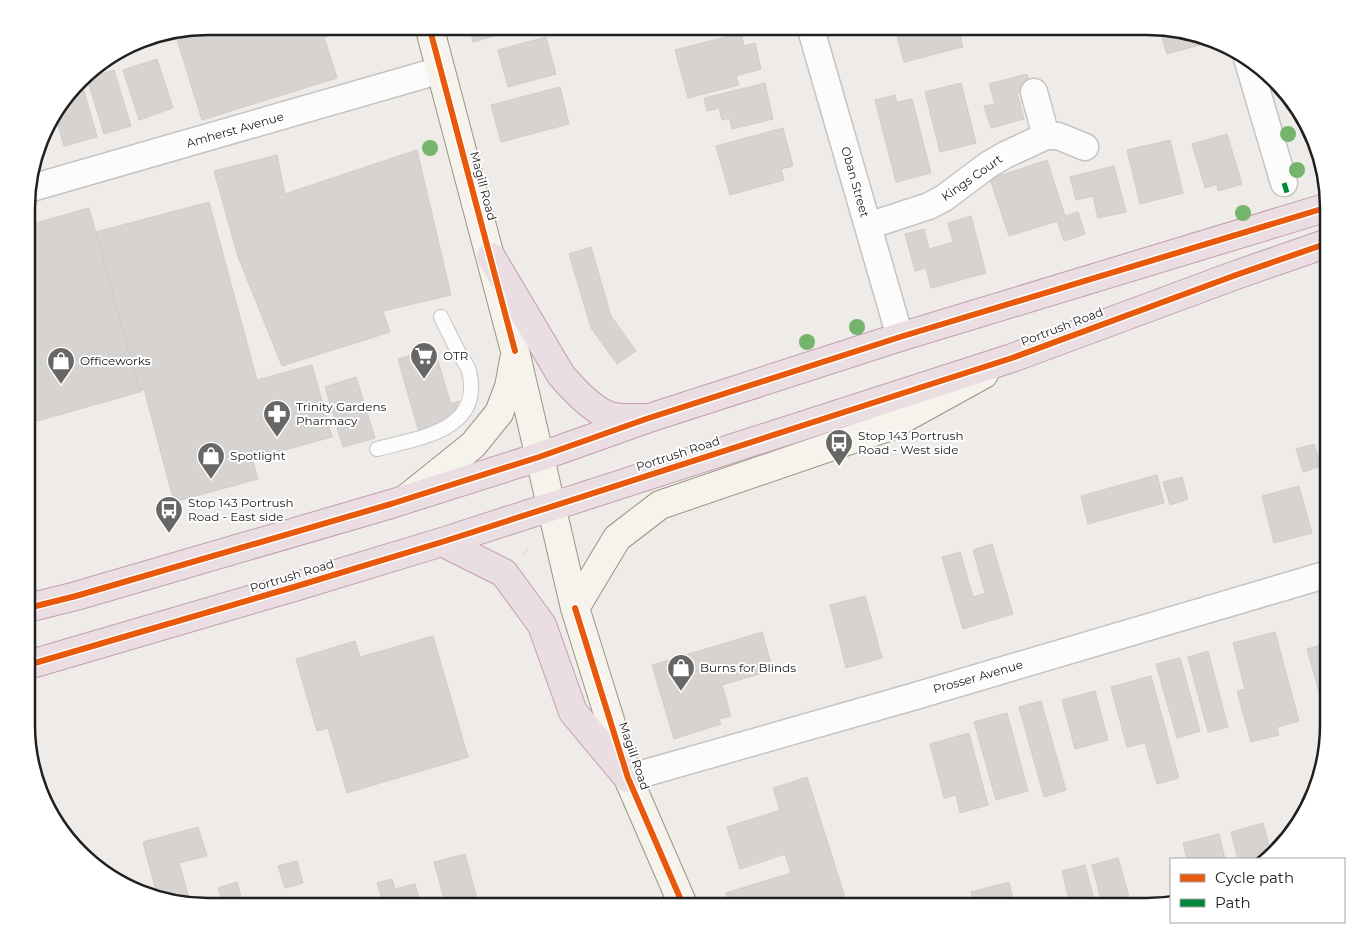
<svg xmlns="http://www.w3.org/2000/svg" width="1355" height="933" viewBox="0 0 1355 933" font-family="Montserrat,sans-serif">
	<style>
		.building { fill: #d6d3d1; stroke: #d1ccc9 }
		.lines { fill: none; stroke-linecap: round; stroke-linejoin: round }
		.lane-casing { stroke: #c5c4c3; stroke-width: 16 }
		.street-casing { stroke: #c5c4c3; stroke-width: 29 }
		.secondary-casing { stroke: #99977f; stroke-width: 30 }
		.highway-casing { stroke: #c59daf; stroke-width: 30 }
		.path { stroke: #ecd9da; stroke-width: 3; stroke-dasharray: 2.5 2.5; stroke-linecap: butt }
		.lane { stroke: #fcfcfc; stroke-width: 14 }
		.street { stroke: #fcfcfc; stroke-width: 26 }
		.secondary { stroke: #f5f3eb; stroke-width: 28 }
		.highway { stroke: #ebdee3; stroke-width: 28 }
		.quiet { stroke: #00873e; stroke-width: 5; stroke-dasharray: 10 5; stroke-linecap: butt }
		.cycleway-casing { stroke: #fff; stroke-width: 9 }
		.cycleway { stroke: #e8590c; stroke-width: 6 }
		.tree { fill: #74b46b }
		.labels { text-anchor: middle; stroke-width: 4; stroke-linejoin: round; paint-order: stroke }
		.street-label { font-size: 12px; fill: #202020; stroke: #fff }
		.poi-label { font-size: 12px; fill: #202020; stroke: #fff; text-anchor: start }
		.rim { fill: none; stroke: #202020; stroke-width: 2.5 }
	</style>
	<rect width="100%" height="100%" fill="#eeebe8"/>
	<path class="building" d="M208,26H359L324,37L337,78L202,120L175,33Z
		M469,26H530L473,42Z
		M906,27H958L963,47L904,62L895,29Z
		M1159,27L1201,35L1203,44L1167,54Z
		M741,33L744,46L755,43L761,69L736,76L739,85L688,98L675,50Z
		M546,37L556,74L508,87L498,50Z
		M157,59L173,108L139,120L123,70Z
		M114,70L131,126L104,134L87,78Z
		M1027,74L1031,88L1017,92L1024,119L991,128L984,106L995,104L989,84Z
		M81,80L97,137L64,146L55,114Z
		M765,83L773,119L732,129L730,118L722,120L719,108L707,111L704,98Z
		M961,83L976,143L940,152L925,92Z
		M560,87L569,124L501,142L491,105Z
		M895,95L897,102L912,99L931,173L896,182L875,100Z
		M783,128L793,166L781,169L784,180L730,195L716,146Z
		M1227,134L1242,184L1218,191L1217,184L1205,188L1192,144Z
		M1170,140L1183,193L1140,204L1127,150Z
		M417,150L451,295L383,311L390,332L282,366L238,257L214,171L277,155L285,194Z
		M1047,160L1065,216L1078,212L1085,234L1064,241L1057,221L1009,236L990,179Z
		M1114,166L1126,212L1098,218L1093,196L1076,200L1070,177Z
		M209,202L257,380L312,365L332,437L252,459L258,479L174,502L144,389L140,392L96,232Z
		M89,208L140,392L37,421L35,415L28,417V225Z
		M971,216L986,273L931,288L926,268L915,271L905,234L924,229L929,249L953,242L948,223Z
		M591,247L611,316L636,351L617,364L591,328L569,254Z
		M434,348L451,404L459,401L453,415L422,443L398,359Z
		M356,377L375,438L343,447L325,387Z
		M1314,444L1321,466L1303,472L1296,449Z
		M1157,475L1164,503L1088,524L1081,496Z
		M1182,477L1188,499L1170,505L1163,482Z
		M1328,480V501L1323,481Z
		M1299,486L1312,533L1274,543L1262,496Z
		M992,544L1013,614L963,629L942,557L960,552L973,597L985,593L973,550Z
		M865,596L882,658L846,668L830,605Z
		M762,632L773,670L722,685L731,716L719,719L721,724L674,739L652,665Z
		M1275,632L1299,721L1277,727L1279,735L1251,742L1237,691L1245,689L1233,643Z
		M433,636L468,757L347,793L328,728L317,731L296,659L355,641L360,657Z
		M1328,643V693V690L1319,692L1307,649Z
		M1208,651L1228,727L1208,732L1188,657Z
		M1180,658L1200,731L1177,738L1156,664Z
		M1151,676L1179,778L1157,784L1145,743L1127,747L1111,687Z
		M1095,691L1108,740L1075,749L1062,700Z
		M1041,701L1066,790L1044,797L1019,707Z
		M1007,713L1028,791L996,800L974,722Z
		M969,733L988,805L960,813L956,795L944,798L930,744Z
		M807,777L848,907H726L729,905L726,893L791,873L785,854L740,869L727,827L780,810L773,788Z
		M1263,823L1271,852L1263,859H1238L1231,832Z
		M198,827L207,856L179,863L191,905L158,899L143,842Z
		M1219,834L1225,859H1187L1183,843Z
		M465,854L479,906H446L434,862Z
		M1118,858L1132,907H1103L1092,865Z
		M297,861L303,883L285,888L278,866Z
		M1085,865L1096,907H1071L1062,871Z
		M392,879L395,889L415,884L421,906H384L377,883Z
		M237,882L243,904L236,906H224L218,888Z
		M1009,882L1015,907H974L971,892Z"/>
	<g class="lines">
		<defs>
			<path id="lane" d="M377,449C418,438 484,431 469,371C468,366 463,360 460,355C453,342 447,329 441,317"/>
			<path id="street" d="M810,26L900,337
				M1247,58L1284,183
				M1034,92L1046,136
				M28,189L441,70
				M868,226L929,206L944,198L988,165L1005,155L1046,136H1058L1085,147
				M628,778L912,697L1328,574"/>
			<path id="secondary" d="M429,26L515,351L575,608L628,778L684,907
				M407,498L473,445L499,413L509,387L514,360
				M575,608L617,538L660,505L888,427L984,374"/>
			<path id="highway" d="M491,257L561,375C573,389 592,410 610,416C619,419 632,418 642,418
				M442,542L504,573L542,625L573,712L628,778
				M28,608L76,596L391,504L539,457L646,419L900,337L1328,207
				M28,665L294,587L442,542L1012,358L1236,275L1328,243"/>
		</defs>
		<use href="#lane" class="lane-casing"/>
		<use href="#street" class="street-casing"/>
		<use href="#secondary" class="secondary-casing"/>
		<use href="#highway" class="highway-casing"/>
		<path class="path" d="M522,554L529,548"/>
		<use href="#lane" class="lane"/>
		<use href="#street" class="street"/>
		<use href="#secondary" class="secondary"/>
		<use href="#highway" class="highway"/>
		<path class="quiet" d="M1284,183L1288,196"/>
		<defs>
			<path id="cycleway" d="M429,26L515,351
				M28,608L76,596L391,504L539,457L646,419L900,337L1328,207
				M575,608L628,778L684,907
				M28,665L294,587L442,542L1012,358L1236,275L1328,243"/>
		</defs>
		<use href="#cycleway" class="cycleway-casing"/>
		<use href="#cycleway" class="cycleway"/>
	</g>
	<g class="tree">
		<circle cx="1288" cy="134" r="8"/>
		<circle cx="430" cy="148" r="8"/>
		<circle cx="1297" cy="170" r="8"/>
		<circle cx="1243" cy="213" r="8"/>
		<circle cx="857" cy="327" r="8"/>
		<circle cx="807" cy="342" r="8"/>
	</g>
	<defs>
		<symbol id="supermarket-pin" viewBox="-11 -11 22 30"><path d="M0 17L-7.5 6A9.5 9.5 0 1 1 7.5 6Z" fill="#686766" stroke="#fff"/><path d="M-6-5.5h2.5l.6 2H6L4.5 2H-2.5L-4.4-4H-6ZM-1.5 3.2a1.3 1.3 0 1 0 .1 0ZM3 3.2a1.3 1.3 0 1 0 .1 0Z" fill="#fff"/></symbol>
		<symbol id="shop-pin" viewBox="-11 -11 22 30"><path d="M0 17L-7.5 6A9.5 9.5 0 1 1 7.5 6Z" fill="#686766" stroke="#fff"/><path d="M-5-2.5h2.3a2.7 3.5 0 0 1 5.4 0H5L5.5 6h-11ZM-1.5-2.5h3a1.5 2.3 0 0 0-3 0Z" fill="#fff"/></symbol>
		<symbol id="pharmacy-pin" viewBox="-11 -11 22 30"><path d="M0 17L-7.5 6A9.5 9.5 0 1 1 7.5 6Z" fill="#686766" stroke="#fff"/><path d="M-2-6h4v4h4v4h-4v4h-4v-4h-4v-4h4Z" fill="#fff"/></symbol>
		<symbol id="bus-pin" viewBox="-11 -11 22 30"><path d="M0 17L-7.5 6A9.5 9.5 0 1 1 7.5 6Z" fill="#686766" stroke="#fff"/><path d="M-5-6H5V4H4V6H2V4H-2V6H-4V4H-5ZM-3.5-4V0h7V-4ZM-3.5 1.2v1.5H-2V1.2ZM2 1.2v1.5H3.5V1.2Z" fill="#fff"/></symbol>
	</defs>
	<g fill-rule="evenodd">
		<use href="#supermarket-pin" x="408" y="340" width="32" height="43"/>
		<use href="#shop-pin" x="45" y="345" width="32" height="43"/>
		<use href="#pharmacy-pin" x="261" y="398" width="32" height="43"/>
		<use href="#bus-pin" x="823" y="427" width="32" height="43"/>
		<use href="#shop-pin" x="195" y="440" width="32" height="43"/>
		<use href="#bus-pin" x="153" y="494" width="32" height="43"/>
		<use href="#shop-pin" x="665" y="652" width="32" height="43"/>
	</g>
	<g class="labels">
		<g class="street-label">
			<text transform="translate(235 130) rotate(-16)" y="4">Amherst Avenue</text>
			<text transform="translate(972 178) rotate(-35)" y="4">Kings Court</text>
			<text transform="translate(855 182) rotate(74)" y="4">Oban Street</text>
			<text transform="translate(483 186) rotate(75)" y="4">Magill Road</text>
			<text transform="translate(1062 327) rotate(-21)" y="4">Portrush Road</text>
			<text transform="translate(678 454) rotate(-18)" y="4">Portrush Road</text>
			<text transform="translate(292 576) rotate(-17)" y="4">Portrush Road</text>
			<text transform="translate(978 677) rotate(-16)" y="4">Prosser Avenue</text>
			<text transform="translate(634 756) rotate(71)" y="4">Magill Road</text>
		</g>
		<g class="poi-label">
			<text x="443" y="360">OTR</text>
			<text x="80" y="365">Officeworks</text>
			<text x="296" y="411">Trinity Gardens<tspan x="296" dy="14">Pharmacy</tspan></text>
			<text x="858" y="440">Stop 143 Portrush<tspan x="858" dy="14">Road - West side</tspan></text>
			<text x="230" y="460">Spotlight</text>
			<text x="188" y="507">Stop 143 Portrush<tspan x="188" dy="14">Road - East side</tspan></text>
			<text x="700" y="672">Burns for Blinds</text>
		</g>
	</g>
	<path d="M0 0H1355V933H0ZM208 35H1147A173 173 0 0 1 1320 208V725A173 173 0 0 1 1147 898H208A173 173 0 0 1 35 725V208A173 173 0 0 1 208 35Z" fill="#fff" fill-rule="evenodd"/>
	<path class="rim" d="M208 35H1147A173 173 0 0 1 1320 208V725A173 173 0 0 1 1147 898H208A173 173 0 0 1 35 725V208A173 173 0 0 1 208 35Z"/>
	<rect x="1170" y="858" width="175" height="65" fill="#ffffff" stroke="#a6a6a6"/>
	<rect x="1180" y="874" width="25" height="8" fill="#e8590c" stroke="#a6a6a6"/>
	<text x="1215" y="883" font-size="15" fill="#202020">Cycle path</text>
	<rect x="1180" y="899" width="25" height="8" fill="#00873e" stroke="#a6a6a6"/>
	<text x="1215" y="908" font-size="15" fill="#202020">Path</text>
</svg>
